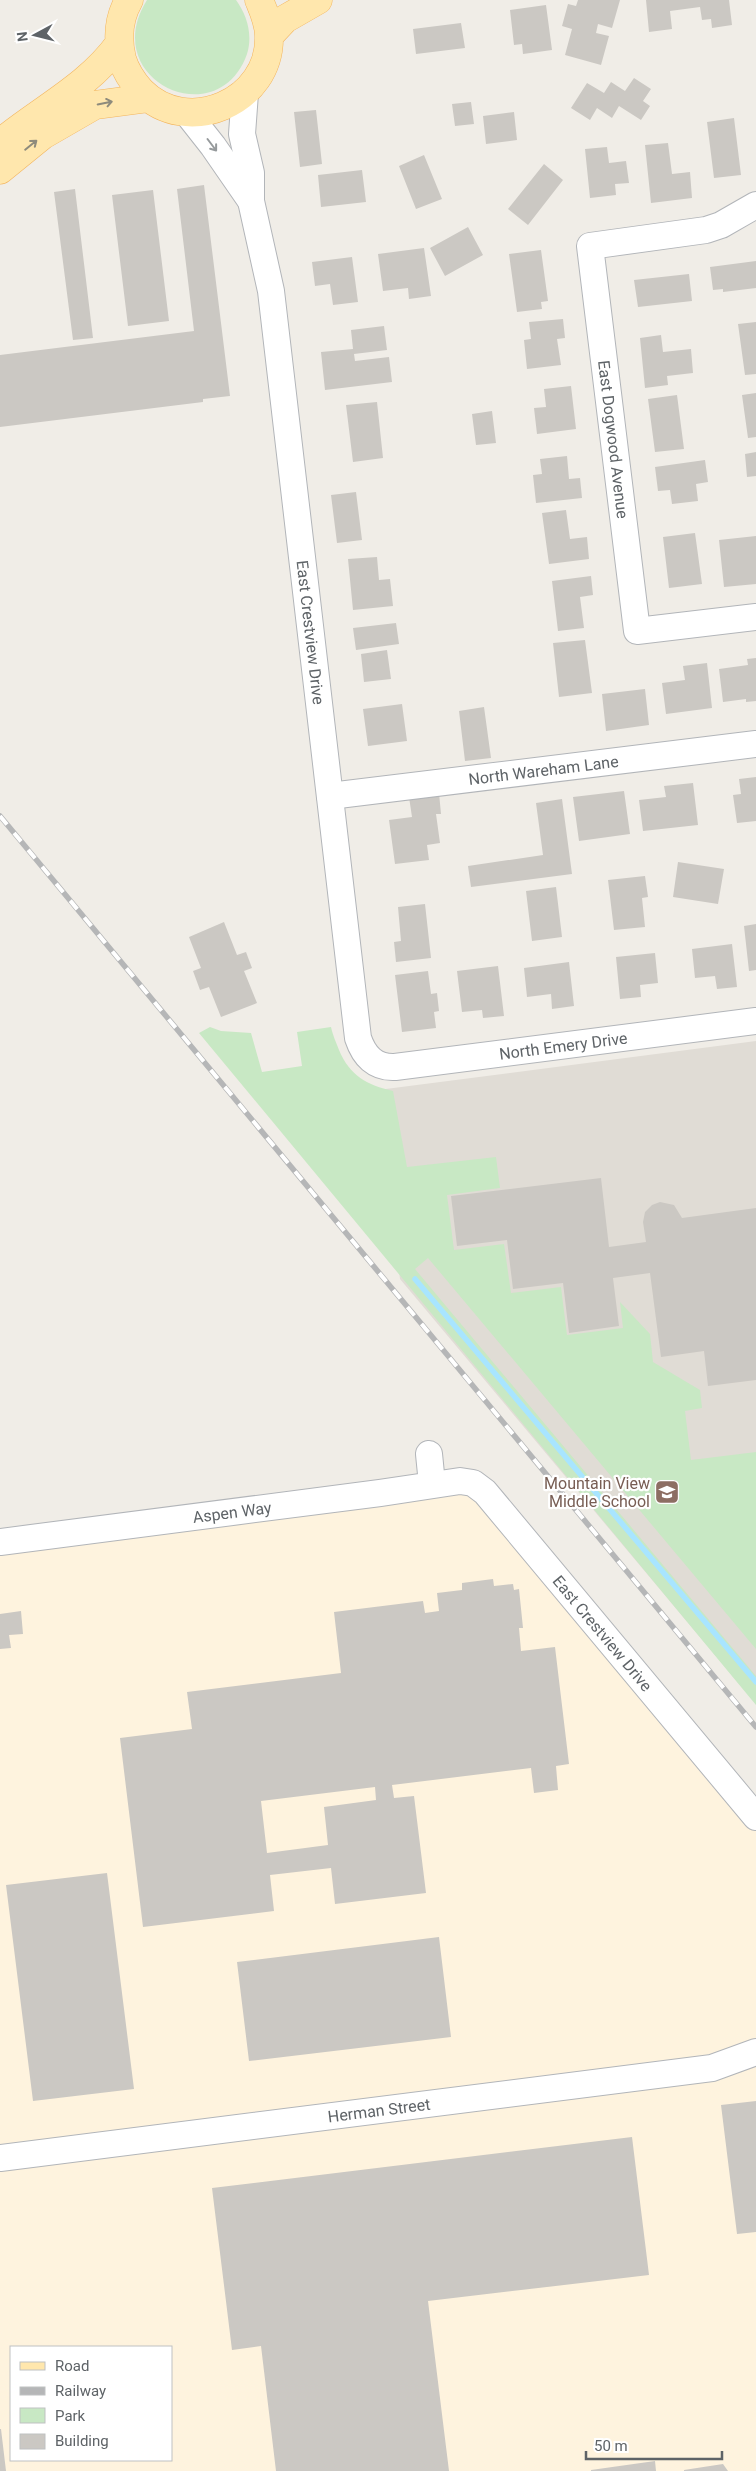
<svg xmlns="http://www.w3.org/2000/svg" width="756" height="2471" viewBox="0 0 756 2471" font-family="Roboto,sans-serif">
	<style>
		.commercial { fill: #fef3de; fill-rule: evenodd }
		.education { fill: #e0dcd5 }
		.green { fill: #c8e8c4 }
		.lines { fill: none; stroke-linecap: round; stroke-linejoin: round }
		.stream { stroke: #a8e5ff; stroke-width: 5.5 }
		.building { fill: #cbc8c3; fill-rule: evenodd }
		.minor-casing { stroke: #b2b5b9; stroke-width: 28 }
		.major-casing { stroke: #f3b55e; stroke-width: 29 }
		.minor { stroke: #fff; stroke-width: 26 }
		.major { stroke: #ffe7ad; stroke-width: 28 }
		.rail-casing { stroke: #b5b6b7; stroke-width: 5.5 }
		.rail { stroke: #fff; stroke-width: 4; stroke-dasharray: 11; stroke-linecap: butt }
		.oneway { stroke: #8e8b7c }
		.oneway2 { stroke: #969a9c }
		.labels { text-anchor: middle; stroke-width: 4.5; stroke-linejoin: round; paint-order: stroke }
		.street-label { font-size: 16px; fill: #5e6367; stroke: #fff }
		.education-label { font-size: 16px; fill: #785e54; stroke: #fff; text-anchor: end }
	</style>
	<rect width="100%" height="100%" fill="#f0ede7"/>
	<path class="commercial" d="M432,1484L485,1492L756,1804V2471H0V1538ZM11,2347H171V2460H11Z"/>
	<path class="education" d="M756,1041V1704L400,1279L378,1090Z"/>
	<path class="green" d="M147,0H236C247,15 253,35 247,54C218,136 97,80 147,0Z
		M210,1027L221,1031L251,1033L262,1072L302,1066L297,1032L331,1027C333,1036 336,1042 339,1050C350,1076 367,1085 393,1091L407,1167L496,1157L500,1188L447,1195L454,1250L504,1244L511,1293L561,1287L567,1335L623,1328L620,1302L650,1334L653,1362L700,1390L702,1408L685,1411L691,1460L756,1452V1649L428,1258L415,1269L756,1676V1705L199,1033Z"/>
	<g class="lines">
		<path class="stream" d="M415,1279L756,1682"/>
	</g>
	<path class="building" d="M578,0H620L612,28L598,24L596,33L609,36L601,65L565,55L572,29L562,26L568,4L576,6Z
		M646,0H729L732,25L712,28L711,19L702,20L700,7L670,11L672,29L649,32Z
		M546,5L552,50L523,54L522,44L514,45L510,10Z
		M461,23L465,48L416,54L413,29Z
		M634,78L651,89L643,101L650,106L641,120L619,106L612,118L597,108L590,120L571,108L587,83L604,93L611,82L625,91Z
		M471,102L474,124L455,126L452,104Z
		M316,110L322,164L300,167L294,112Z
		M514,112L517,140L486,144L483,116Z
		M734,118L741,175L714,178L707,122Z
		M668,143L672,174L690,172L692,198L651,203L645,145Z
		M607,147L609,163L626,161L629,183L615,184L616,195L590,198L585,149Z
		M424,155L442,199L416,209L399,166Z
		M544,164L563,180L528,225L508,209Z
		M362,170L366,202L321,207L318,175Z
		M204,185L230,396L203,399V402L0,427V355L194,331L177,189Z
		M75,189L93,338L73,340L54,192Z
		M153,190L169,321L128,326L112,195Z
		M468,227L483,255L445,276L430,248Z
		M424,248L431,296L409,299L408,288L383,291L378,254Z
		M541,250L548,301L541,302L542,309L517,312L509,254Z
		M352,257L358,302L333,305L330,284L315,286L312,262Z
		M756,261V288L723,292V289L713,290L710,267Z
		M689,274L692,301L638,307L634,280Z
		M563,319L565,338L557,339L561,365L527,369L524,340L531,339L529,322Z
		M756,322V374L745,375L738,324Z
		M384,326L387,350L354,354L355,361L389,357L392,382L325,390L321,352L353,349L351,330Z
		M661,335L663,352L691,349L693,373L667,376L668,385L645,388L640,338Z
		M571,386L576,429L537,434L534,408L546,407L544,389Z
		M756,393V437L748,438L742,395Z
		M677,395L684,449L655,452L648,399Z
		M377,402L383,458L353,462L346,405Z
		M492,411L496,443L476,445L472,414Z
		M756,452V476L747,477L745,454Z
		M567,456L569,479L580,478L582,498L536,503L533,475L542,474L540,459Z
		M705,460L708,482L696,484L698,501L672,504L670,490L658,491L655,467Z
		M356,492L362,540L337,543L331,495Z
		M566,510L570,539L587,537L589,559L549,564L542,513Z
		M695,533L702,584L669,588L663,537Z
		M756,536V584L724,587L719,540Z
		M377,557L379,580L390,579L393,606L353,610L348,559Z
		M591,576L593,595L580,597L584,628L558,631L552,581Z
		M396,623L399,644L356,650L353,628Z
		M585,640L592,693L559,697L553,643Z
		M387,650L391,679L364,682L361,654Z
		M756,658V701L746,702V699L723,702L719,669L748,665L747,659Z
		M707,663L712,708L666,714L662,683L685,680L683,666Z
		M645,689L649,725L606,731L602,694Z
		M402,704L407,741L368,746L363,709Z
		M484,707L491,758L465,761L459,711Z
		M756,777V821L737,823L733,795L741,794L739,779Z
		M693,783L698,825L643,831L639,800L666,797L664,786Z
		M624,791L630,834L579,841L573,797Z
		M439,793L441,814H436L440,843L427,845L429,860L395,864L389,820L412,817L409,797Z
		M562,799L572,874L471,887L468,866L543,855L536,803Z
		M678,862L724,869L718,904L673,897Z
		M645,876L648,897L642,898L645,927L614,930L608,880Z
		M556,887L562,937L532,941L526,891Z
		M425,904L431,958L396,962L394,942L401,941L398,907Z
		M224,922L237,955L246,952L252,968L244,971L257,1003L221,1017L209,987L200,990L193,971L201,968L189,937Z
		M756,924V970L749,971L744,926Z
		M732,944L737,987L717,989L715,976L695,978L692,949Z
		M655,953L658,983L640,985L641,997L620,999L616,957Z
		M569,962L574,1006L552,1009L551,994L527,997L524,968Z
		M498,966L504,1016L483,1018L482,1010L462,1012L457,971Z
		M428,971L431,994L437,993L439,1011L434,1012L436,1028L402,1032L395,975Z
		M601,1178L609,1247L646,1242L643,1222L645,1212L652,1205L660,1202L674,1205L682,1218L756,1208V1380L708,1386L704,1351L661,1357L650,1273L613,1278L619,1326L569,1333L563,1283L513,1289L507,1240L457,1246L451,1196Z
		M493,1579L494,1586L513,1584L514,1590L519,1589L523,1628H519L521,1651L555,1647L569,1764L556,1766L558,1790L534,1793L531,1768L392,1785L394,1798L414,1796L426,1893L335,1904L331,1868L270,1875L274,1911L143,1927L120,1738L192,1729L187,1692L341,1673L334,1612L423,1601L425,1613L439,1611L437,1593L462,1590V1583ZM375,1787L376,1800L324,1807L328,1845L267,1853L261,1801Z
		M21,1611L23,1634L9,1635L11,1648L0,1649V1614Z
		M107,1873L134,2089L33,2101L6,1885Z
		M439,1937L451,2037L249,2061L237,1962Z
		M756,2101V2232L737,2234L721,2105Z
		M632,2137L649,2275L428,2301L449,2471H276L261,2346L232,2350L212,2188Z
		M0,2429H1L6,2471H0Z
		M655,2461L656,2471H591V2470Z
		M723,2464L728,2471H684V2470Z"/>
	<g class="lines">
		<defs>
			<g id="minor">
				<path id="s1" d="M245,93L242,134L251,173V201L271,291L358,1038C364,1056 375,1068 395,1067L756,1021"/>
				<path d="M187,113L213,146L251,201"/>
				<path id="s2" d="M756,205L721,225L706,230L590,246L637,631L756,617"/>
				<path id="s3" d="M330,796L756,744"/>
				<path d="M429,1454L432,1484"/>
				<path id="s4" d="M0,1542L380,1493L460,1481L473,1483L485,1492L756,1817"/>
				<path id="s5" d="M0,2158L712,2068L756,2052"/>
			</g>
			<path id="major" d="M129,0C118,19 117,38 122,59C126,72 132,81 141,91C187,138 271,102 269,36C269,23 264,12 259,0
				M269,36L285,19L318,0
				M0,143C40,110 89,86 119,44
				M0,170L43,135L95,105L148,98"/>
		</defs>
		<use href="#minor" class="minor-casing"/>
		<use href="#major" class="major-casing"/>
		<use href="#minor" class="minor"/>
		<use href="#major" class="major"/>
		<defs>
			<path id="rail" d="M0,816L756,1727"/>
		</defs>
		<use href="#rail" class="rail-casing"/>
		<use href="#rail" class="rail"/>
	</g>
	<defs><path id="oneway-shaft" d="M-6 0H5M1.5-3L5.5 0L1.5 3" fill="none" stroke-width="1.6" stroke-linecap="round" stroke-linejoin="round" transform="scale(1.25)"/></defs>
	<g class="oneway">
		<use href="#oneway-shaft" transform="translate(105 103) rotate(-11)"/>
		<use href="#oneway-shaft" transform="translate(31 145) rotate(-39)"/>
	</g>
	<use class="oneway2" href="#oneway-shaft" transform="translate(212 145) rotate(53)"/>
	<defs>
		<symbol id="school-square" viewBox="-11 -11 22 22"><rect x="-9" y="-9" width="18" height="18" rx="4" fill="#8d6e63" stroke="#fff"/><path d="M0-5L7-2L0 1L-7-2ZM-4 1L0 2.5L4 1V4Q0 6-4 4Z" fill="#fff"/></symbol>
	</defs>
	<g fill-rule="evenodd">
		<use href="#school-square" x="653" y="1478" width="28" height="28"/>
	</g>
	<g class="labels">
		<g class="street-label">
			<text dy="6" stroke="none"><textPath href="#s2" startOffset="368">East Dogwood Avenue</textPath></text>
			<text dy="6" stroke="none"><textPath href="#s1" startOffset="545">East Crestview Drive</textPath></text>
			<text dy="6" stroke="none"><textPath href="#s3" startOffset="215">North Wareham Lane</textPath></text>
			<text dy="6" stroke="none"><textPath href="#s1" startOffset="1174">North Emery Drive</textPath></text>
			<text dy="6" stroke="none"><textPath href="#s4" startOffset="234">Aspen Way</textPath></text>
			<text dy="6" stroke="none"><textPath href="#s4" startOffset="676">East Crestview Drive</textPath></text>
			<text dy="6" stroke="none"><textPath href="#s5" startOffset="382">Herman Street</textPath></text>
		</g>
		<g class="education-label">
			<text x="650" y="1489">Mountain View<tspan x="650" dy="18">Middle School</tspan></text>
		</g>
	</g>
	<rect x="10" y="2346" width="162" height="115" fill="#ffffff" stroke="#bfc1c2"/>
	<rect x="20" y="2362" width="25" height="8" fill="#ffe7ad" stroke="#bfc1c2"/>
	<text x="55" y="2371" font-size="15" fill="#5e6367">Road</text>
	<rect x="20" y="2387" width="25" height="8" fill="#b5b6b7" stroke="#bfc1c2"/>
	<text x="55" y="2396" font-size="15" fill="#5e6367">Railway</text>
	<rect x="20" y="2408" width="25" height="15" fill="#c8e8c4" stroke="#bfc1c2"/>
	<text x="55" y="2421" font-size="15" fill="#5e6367">Park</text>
	<rect x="20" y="2434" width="25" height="15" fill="#cbc8c3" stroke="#bfc1c2"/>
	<text x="55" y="2446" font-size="15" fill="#5e6367">Building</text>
	<g transform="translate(35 35) rotate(263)" stroke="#ffffff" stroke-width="4" paint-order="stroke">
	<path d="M0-4L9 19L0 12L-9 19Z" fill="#5e6367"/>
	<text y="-8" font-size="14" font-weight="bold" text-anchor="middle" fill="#5e6367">N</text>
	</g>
	<path d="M586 2451v8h136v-8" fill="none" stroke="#5e6367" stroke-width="2.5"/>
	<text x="594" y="2451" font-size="15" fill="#5e6367" stroke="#ffffff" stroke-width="4" paint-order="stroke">50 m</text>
</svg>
